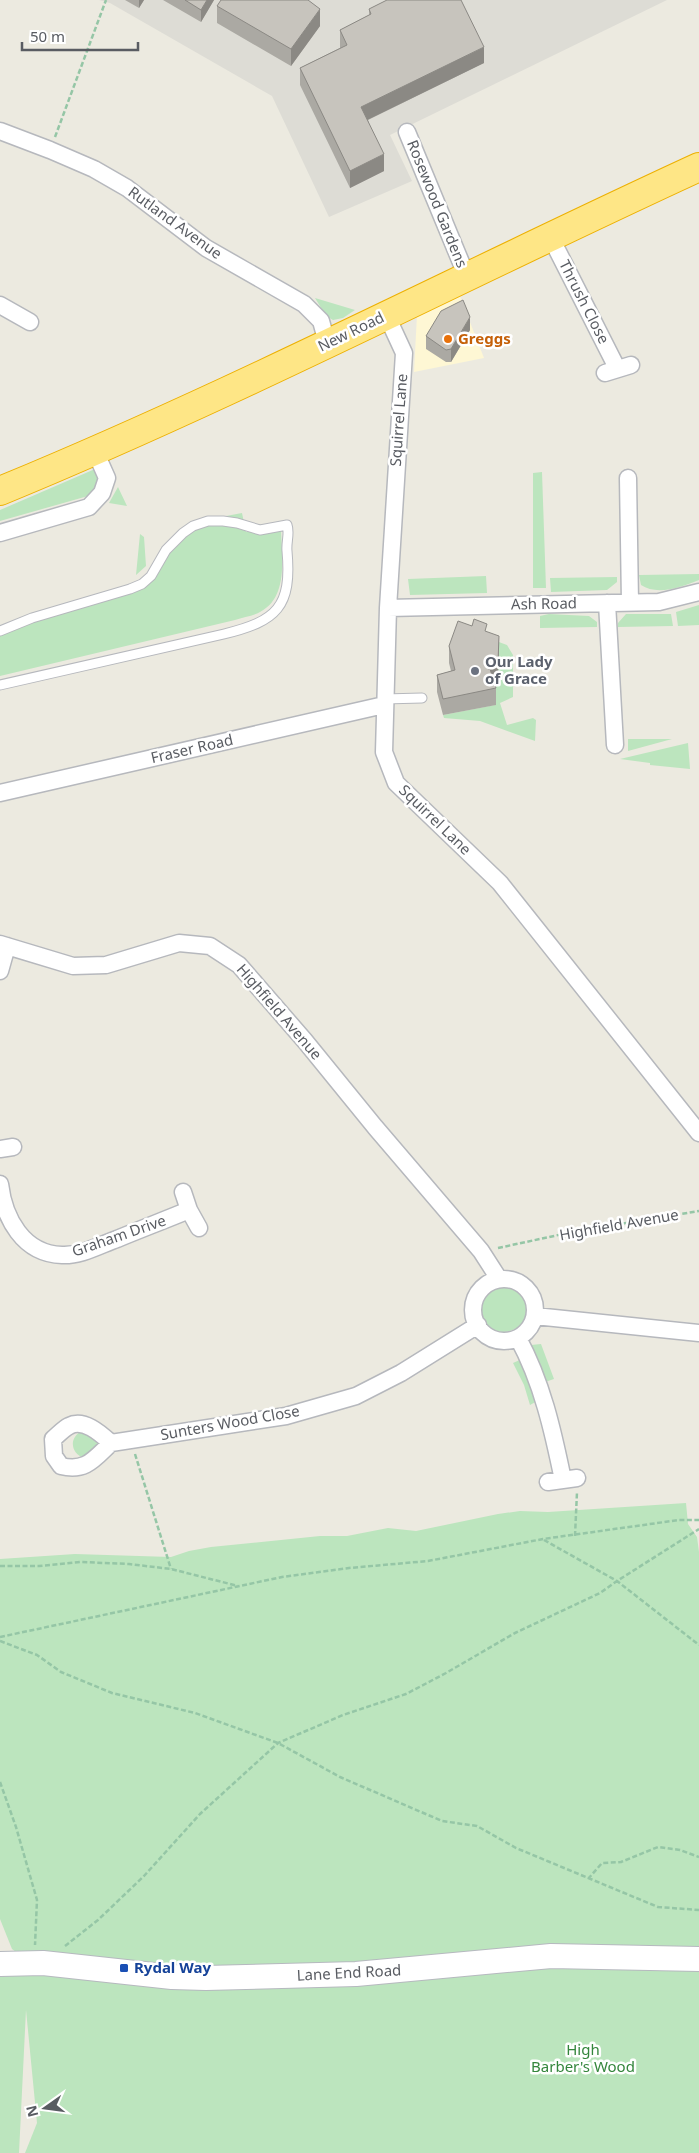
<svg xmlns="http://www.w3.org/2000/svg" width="699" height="2153" viewBox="0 0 699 2153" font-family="'Noto Sans',sans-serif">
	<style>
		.commercial { fill: #fef7d4 }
		.industrial { fill: #dddcd5 }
		.green { fill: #bce5be }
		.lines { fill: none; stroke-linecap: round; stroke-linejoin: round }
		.lane-casing { stroke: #b6b8bd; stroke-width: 11 }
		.street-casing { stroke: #b6b8bd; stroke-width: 19 }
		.secondary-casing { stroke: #b6b9bf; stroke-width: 26 }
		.highway-casing { stroke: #edb000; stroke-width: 30 }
		.path { stroke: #95c6a6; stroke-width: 2.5; stroke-dasharray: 5 2.5; stroke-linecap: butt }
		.lane { stroke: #fff; stroke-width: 9 }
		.street { stroke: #fff; stroke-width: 16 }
		.secondary { stroke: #fff; stroke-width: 24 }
		.highway { stroke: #fee686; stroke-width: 28 }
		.wall { fill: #aba9a3 }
		.shaded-wall { fill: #8b8984 }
		.building { fill: #c7c4bd; stroke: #8b8984 }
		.food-dot { fill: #e8710a; stroke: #fff; stroke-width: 2 }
		.worship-dot { fill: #6b7280; stroke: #fff; stroke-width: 2 }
		.transit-dot { fill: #1a4fb4; stroke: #fff; stroke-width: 2 }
		.labels { text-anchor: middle; stroke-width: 5; stroke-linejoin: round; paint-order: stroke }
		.street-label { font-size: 15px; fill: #595c62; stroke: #fff }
		.food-label { font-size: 15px; font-weight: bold; fill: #c56008; stroke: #fff; text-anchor: start }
		.worship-label { font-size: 15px; font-weight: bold; fill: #5b616d; stroke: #fff; text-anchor: start }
		.transit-label { font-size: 15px; font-weight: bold; fill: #164399; stroke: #fff; text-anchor: start }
		.park-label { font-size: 15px; fill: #34863c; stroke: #fff }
	</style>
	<rect width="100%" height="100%" fill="#eceae0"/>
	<path class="commercial" d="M459,294L484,358L414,372L417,315Z"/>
	<path class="industrial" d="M99,0H667L390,135L412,181L329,217L272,96L110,3Z"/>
	<path class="green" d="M315,298L355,310L343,318L333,320L326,316Z
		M95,469L102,483L88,496L0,521V510Z
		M542,472L546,588H533V473Z
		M118,487L127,506L109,503Z
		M242,513L246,532L281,526C281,553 290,597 260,612C253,616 243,617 235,620L0,676V629L19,618L137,583L146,577L169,541L205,520Z
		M140,534L144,537L146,566L136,575Z
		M699,574V580C682,587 657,596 641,585L639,575Z
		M486,576L487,593L410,595L408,579Z
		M617,577V582L607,590L551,592L550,578Z
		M699,605V625L678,626L676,612Z
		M549,614L589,616L597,622V627L540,628V616Z
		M626,614H671L673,626L618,627V623Z
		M488,638L507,645L513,655V697L500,703L507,725L533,718L536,720L535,741L480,721L444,718L443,715L495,705Z
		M628,739H672L628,751Z
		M688,743L690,769L650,765V763L620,759Z
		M478 1307a25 25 0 1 1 50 0a25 25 0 1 1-50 0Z
		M541,1344L554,1379L545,1382L530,1348L531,1345Z
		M522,1359L539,1400L530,1405L524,1385L513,1363Z
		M82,1431L98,1437L100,1446L84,1458C70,1453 69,1437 82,1431Z
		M686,1503L688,1524L697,1537L699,1552V1952L204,1971L16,1952L12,1949L0,1919V1559L75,1554L171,1557L189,1551L211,1547L320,1536H347L388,1528L416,1531L498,1514L520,1511L548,1512Z
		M598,1962L699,1971V2153H25L37,2123L26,2010L19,2153H0V1971Z"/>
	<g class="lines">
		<defs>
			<path id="lane" d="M0,631L32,618L130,589L142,584L151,576L166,550L183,533L193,526L208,521H223L237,523L260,530L287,525C290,533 286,542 287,551C292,607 277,621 224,634L0,685
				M384,699L422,698"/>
			<path id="street" d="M0,131L50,150L94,169L127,188L206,248L304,304L321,321L327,343
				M407,132L467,277
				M550,236L617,368
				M0,305L30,322
				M386,314L404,353L388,608L384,752L396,783L500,883L699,1133
				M605,373L631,365
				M628,478L630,602
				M0,533L89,507L102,493L107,478L95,451
				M607,603L615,745
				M388,608L659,602L699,592
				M0,793L384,705
				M0,944L73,966L106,965L179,943L210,946L239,965L305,1041L375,1127L481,1251L499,1279
				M0,971L7,946
				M0,1149L13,1147
				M0,1184C4,1218 23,1254 62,1255C81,1256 100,1245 117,1239C141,1229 165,1220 189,1210
				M183,1192L189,1210L199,1228
				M473 1310a31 31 0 1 1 62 0a31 31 0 1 1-62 0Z
				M535,1316L699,1333
				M518,1338C542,1382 553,1431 563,1480
				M111,1443C101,1434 84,1418 69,1426C63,1429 58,1435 53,1439L54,1456L61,1466C86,1472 94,1459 111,1443L286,1416L356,1396L401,1373L478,1325
				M548,1482L577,1478"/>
			<path id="secondary" d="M0,1964L43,1963L172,1977L206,1978L356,1974L551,1956L699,1959"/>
			<path id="highway" d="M0,491C238,393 466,274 699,167"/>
		</defs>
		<use href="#lane" class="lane-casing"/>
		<use href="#street" class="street-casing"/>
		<use href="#secondary" class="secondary-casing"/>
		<use href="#highway" class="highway-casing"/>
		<path class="path" d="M55,137L106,0
			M498,1248L577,1231L699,1211
			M135,1454L171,1569
			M575,1536L577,1492
			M544,1540L617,1581L699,1645
			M0,1566H39L81,1562L129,1564L171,1569L238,1586
			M0,1637L282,1577L349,1568L428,1561L543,1539L679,1520H699
			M0,1641L37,1655L61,1672L112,1693L195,1713L278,1743L340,1777L442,1821L477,1826L516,1848L658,1907L699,1910
			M0,1782L16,1827L37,1900L35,1945
			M588,1879L602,1863L621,1862L658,1847L680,1850L699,1857
			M65,1946L98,1920L144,1876L200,1814L278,1743L343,1715L406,1694L446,1673L515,1633L600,1593L617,1581L699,1529"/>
		<use href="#lane" class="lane"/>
		<use href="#street" class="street"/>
		<use href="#secondary" class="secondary"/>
		<use href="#highway" class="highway"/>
	</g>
	<path class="wall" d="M125,0H144L139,8Z
		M163,0H214L201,22Z
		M217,6L320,26L291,66L217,23Z
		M369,9L484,63L368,120L384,171L350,188L300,85V68L340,48V30L369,15Z
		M470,330L451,362H446L426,349V336Z
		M487,632L499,653L498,678L493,680L496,688V705L443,715L437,692V675L451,671L449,663V646Z"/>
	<path class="shaded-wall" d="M139,0H144L139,8Z
		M207,0H214L201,22V10Z
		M320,9V26L291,66V49Z
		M484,47V63L361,123V107Z
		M384,154V171L350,188V171Z
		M470,317V330L451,362V349Z
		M499,636L498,678L486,681V665Z"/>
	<path class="building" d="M185,0H207L201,10Z
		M221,0H308L320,9L291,49L217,6Z
		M387,0H461L484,47L361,107L384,154L350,171L300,68L347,45L340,30L371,14L369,9Z
		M463,300L470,317L451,349L446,350L426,336L441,311Z
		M474,619L487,624L485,631L499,636L498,662L486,665L488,669H490L496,688L443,699L437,675L455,670L449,646L458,621L472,626Z"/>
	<circle class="food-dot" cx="448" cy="339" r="5"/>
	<circle class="worship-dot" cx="475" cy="671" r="5"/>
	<rect class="transit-dot" x="119" y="1963" width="10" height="10" rx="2.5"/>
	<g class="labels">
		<g class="street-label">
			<text transform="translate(437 204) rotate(68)" y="5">Rosewood Gardens</text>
			<text transform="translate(175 223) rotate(36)" y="5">Rutland Avenue</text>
			<text transform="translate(584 302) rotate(63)" y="5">Thrush Close</text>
			<text transform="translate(351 332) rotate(-26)" y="5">New Road</text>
			<text transform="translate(399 420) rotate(-86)" y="5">Squirrel Lane</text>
			<text transform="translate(544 604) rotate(-1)" y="5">Ash Road</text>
			<text transform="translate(192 749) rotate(-13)" y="5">Fraser Road</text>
			<text transform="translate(435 820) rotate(44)" y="5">Squirrel Lane</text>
			<text transform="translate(279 1012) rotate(49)" y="5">Highfield Avenue</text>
			<text transform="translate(619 1225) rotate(-10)" y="5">Highfield Avenue</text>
			<text transform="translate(119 1236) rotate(-19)" y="5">Graham Drive</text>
			<text transform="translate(230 1423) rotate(-10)" y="5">Sunters Wood Close</text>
			<text transform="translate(349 1973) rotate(-3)" y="5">Lane End Road</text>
		</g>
		<g class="food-label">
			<text x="458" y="344">Greggs</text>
		</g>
		<g class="worship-label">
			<text x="485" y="667">Our Lady<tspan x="485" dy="17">of Grace</tspan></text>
		</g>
		<g class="transit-label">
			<text x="134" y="1973">Rydal Way</text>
		</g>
		<g class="park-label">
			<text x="583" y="2055">High<tspan x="583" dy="17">Barber's Wood</tspan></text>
		</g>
	</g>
	<g transform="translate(45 2108) rotate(256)" stroke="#ffffff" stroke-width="4" paint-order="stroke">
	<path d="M0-4L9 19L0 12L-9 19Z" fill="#595c62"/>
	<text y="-8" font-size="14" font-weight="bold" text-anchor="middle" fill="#595c62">N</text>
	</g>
	<path d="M22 42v8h116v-8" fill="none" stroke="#595c62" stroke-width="2.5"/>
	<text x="30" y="42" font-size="15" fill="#595c62" stroke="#ffffff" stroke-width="4" paint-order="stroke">50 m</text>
</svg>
